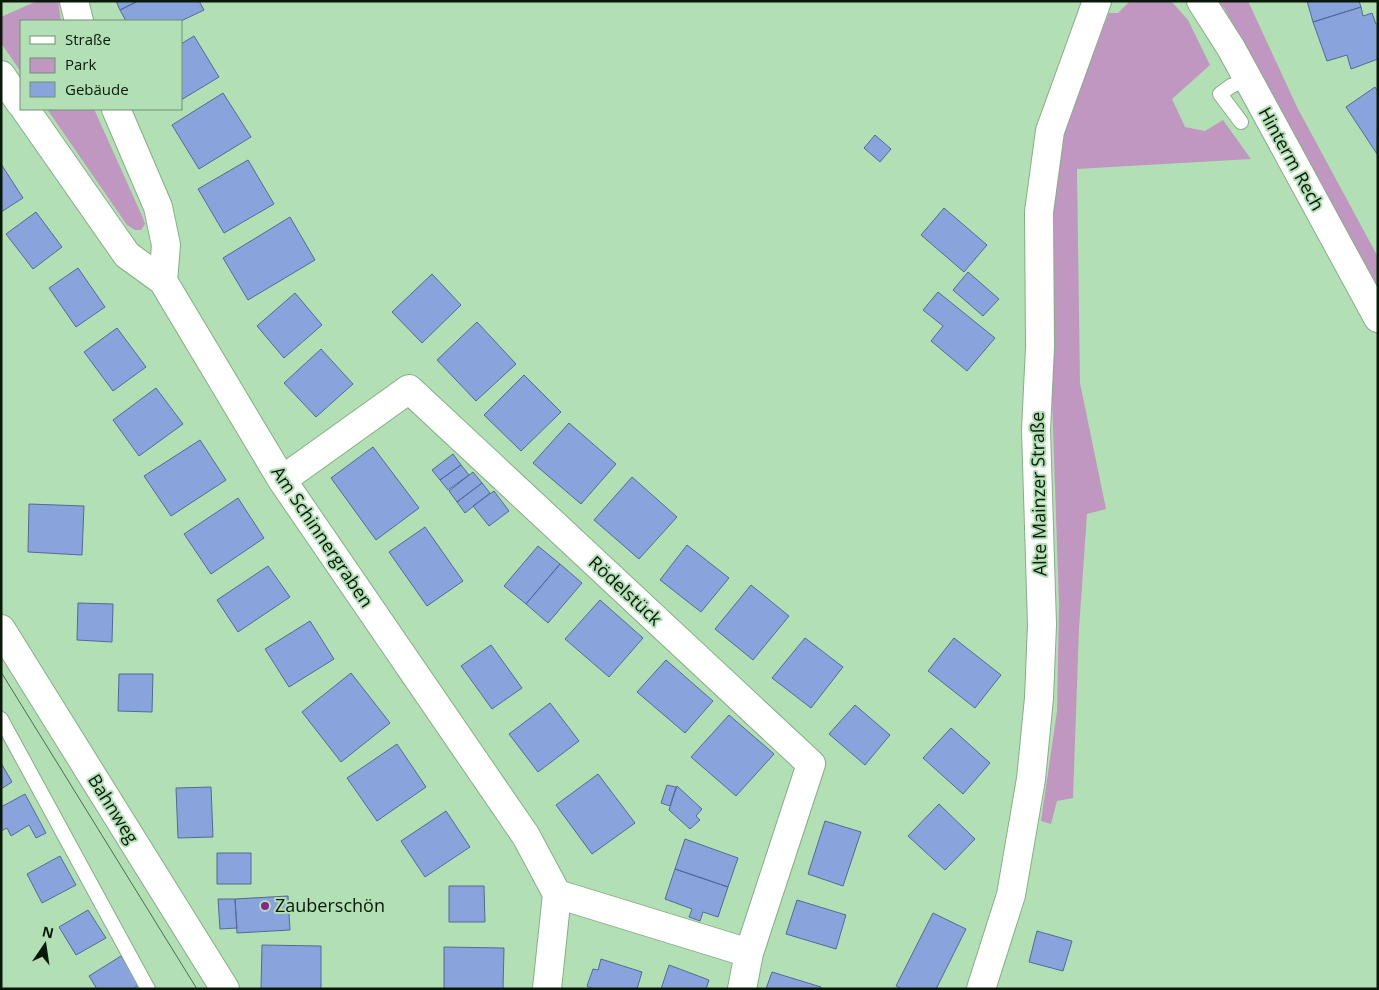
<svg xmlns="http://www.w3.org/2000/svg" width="1379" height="990" viewBox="0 0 1379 990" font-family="'Open Sans',sans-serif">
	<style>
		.green { fill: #c097c1 }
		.building { fill: #89a3dd; stroke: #546996 }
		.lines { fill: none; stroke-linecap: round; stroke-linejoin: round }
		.service-casing { stroke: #84af85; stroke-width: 16 }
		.minor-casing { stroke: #84af85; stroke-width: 30 }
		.tertiary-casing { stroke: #84af85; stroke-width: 30 }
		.service { stroke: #fff; stroke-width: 14 }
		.minor { stroke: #fff; stroke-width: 28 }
		.tertiary { stroke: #fff; stroke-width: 28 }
		.tram { stroke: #4e6b50; stroke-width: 1 }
		.poi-dot { fill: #88258e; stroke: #b2e0b4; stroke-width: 2 }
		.labels { text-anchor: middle; stroke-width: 4; stroke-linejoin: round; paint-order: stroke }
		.street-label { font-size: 18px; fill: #081809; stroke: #b2e0b4 }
		.poi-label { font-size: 18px; fill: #081809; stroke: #b2e0b4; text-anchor: start }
	</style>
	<rect width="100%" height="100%" fill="#b2e0b4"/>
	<path class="green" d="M37,1H58L61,21H21V72L1,43V17Z
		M1130,1H1171L1188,20L1210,65L1172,99L1185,127L1205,131L1223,120L1251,159L1077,169L1080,383L1106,509L1087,514L1079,629L1073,798L1057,801L1051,824L1041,821L1057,711L1059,604L1052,399L1054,169C1068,115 1088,65 1109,13H1118Z
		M1217,1H1248L1297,107L1378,257V291L1224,8Z
		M47,109H94L143,218L145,224L141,230H135L127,225Z"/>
	<path class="building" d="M116,1H138L120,10Z
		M138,1H199L204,10L181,21H126L120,10Z
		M1307,1H1359L1361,7L1313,22Z
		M1361,7L1363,16L1372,13L1376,24H1378V59L1351,69L1347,55L1327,61L1313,22Z
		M194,36L219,77L181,100V44Z
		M1375,87L1378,92L1377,154L1346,107Z
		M223,93L251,137L199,169L172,125Z
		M875,135L891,149L880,162L864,148Z
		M248,160L274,204L224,233L198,189Z
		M1,164L23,198L1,212Z
		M944,208L987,245L964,272L921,235Z
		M36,212L62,247L33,269L6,234Z
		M290,217L315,260L248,300L223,258Z
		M78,268L105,307L76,327L49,288Z
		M968,272L999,299L983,316L953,290Z
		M432,274L461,305L422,343L392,312Z
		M938,292L995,338L967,371L931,341L943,326L923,310Z
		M295,293L322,325L284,358L257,326Z
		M477,322L516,364L476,401L437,360Z
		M117,328L146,367L113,391L84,352Z
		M321,349L353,384L316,417L284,383Z
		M524,375L561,412L521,451L484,415Z
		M156,388L183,424L139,456L113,420Z
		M569,423L616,464L581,504L533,463Z
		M200,440L226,480L171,516L144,476Z
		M373,447L419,508L376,540L331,478Z
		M453,454L461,465L440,480L432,470Z
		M461,465L469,475L448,490L440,480Z
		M473,472L482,483L457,502L449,491Z
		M632,477L677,517L639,559L594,520Z
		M482,483L490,493L465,513L457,502Z
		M494,491L509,511L489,526L473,506Z
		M238,498L264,538L211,574L184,534Z
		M29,504L84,506L82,555L28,552Z
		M425,527L463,581L427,606L389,552Z
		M687,545L729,578L701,612L660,580Z
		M538,546L560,564L526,604L504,586Z
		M560,564L582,583L548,623L526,604Z
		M268,566L290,597L238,632L217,600Z
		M751,585L789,616L753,660L715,629Z
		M600,600L643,638L609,677L565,639Z
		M78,603L113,604L112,642L77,640Z
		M310,621L334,659L289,687L265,649Z
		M805,638L843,667L811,708L772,678Z
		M954,638L1001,675L975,708L928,671Z
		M491,645L522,688L492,709L461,666Z
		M666,660L713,701L685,733L637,692Z
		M351,673L390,723L341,762L302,712Z
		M119,674H153L152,712L118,711Z
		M550,703L579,741L538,772L509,734Z
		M855,705L890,735L865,765L829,734Z
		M729,715L774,754L736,796L691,757Z
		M951,728L990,763L963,794L923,758Z
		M397,744L426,787L377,821L347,778Z
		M1,763L12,782L1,789Z
		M598,774L635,823L592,854L556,805Z
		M667,785L676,787L670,806L661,803Z
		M677,786L702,809L696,816L700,820L690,829L669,810Z
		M211,787L213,837L178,838L176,788Z
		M25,794L46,833L36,838L29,825L11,836L7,828L1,831V807Z
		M939,804L975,839L945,870L908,836Z
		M446,811L470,847L425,877L401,841Z
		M825,821L861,832L843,886L808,874Z
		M685,839L738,858L728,887L675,869Z
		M217,853H251V884H217Z
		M60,856L76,885L42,903L27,874Z
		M675,869L728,887L718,917L703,912L700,921L689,917L692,909L665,899Z
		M449,886H484L485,922H449Z
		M288,896L290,930L237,933L235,899Z
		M218,899H235L237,928L220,929Z
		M797,900L846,915L836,949L786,934Z
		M88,910L106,938L76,955L59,927Z
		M933,913L966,929L936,989H902L896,986Z
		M1037,931L1072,941L1063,971L1029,962Z
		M262,945L321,946V989H261Z
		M444,947L504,948L503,989H444Z
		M121,956L139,985L133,989H97L89,976Z
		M601,959L642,972L637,989H594L587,986L593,969L598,970Z
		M669,965L709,980L706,989H661Z
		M772,972L821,987V989H766Z"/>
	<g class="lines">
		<defs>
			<path id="service" d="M1241,122L1220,94L1231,86L1248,79
				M1,719L148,989"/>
			<path id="minor" d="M74,1L79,21
				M1,75L21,104
				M25,109L127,255L163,281L282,480L526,836L557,894L547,989
				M116,109L158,207L166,245L163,281
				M282,480L409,389L811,764L749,953L742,989
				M1,629L225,989
				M557,894L749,953"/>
			<path id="tertiary" d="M1201,1L1231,48L1378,318
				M981,989L1011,895L1031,779L1039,698L1042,625L1036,430L1040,347L1039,212L1050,131L1097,1"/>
		</defs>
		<use href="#service" class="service-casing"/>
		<use href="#minor" class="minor-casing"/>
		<use href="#tertiary" class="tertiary-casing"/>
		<use href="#service" class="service"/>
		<use href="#minor" class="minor"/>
		<use href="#tertiary" class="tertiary"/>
		<path class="tram" d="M1,672L197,989"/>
	</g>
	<circle class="poi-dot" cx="265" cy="906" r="5"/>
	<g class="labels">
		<g class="street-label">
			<text transform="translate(1291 159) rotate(61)" y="6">Hinterm Rech</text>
			<text transform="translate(1039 494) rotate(-91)" y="6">Alte Mainzer Straße</text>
			<text transform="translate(322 537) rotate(56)" y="6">Am Schinnergraben</text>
			<text transform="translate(625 591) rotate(43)" y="6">Rödelstück</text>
			<text transform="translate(113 809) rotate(58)" y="6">Bahnweg</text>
		</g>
		<g class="poi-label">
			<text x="275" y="912">Zauberschön</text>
		</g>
	</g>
	<rect width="1379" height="990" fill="none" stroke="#081809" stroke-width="5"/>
	<rect x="20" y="20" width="162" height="90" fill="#b2e0b4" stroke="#6e9070"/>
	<rect x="30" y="36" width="25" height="8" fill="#ffffff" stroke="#6e9070"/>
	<text x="65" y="45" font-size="15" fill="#081809">Straße</text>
	<rect x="30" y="58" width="25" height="15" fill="#c097c1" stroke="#6e9070"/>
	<text x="65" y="70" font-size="15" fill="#081809">Park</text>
	<rect x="30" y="82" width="25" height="15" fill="#89a3dd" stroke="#6e9070"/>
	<text x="65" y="95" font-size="15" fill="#081809">Gebäude</text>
	<g transform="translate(45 945) rotate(13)" stroke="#b2e0b4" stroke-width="4" paint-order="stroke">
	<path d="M0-4L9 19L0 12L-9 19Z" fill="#081809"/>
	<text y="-8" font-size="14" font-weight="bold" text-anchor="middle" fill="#081809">N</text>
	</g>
</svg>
